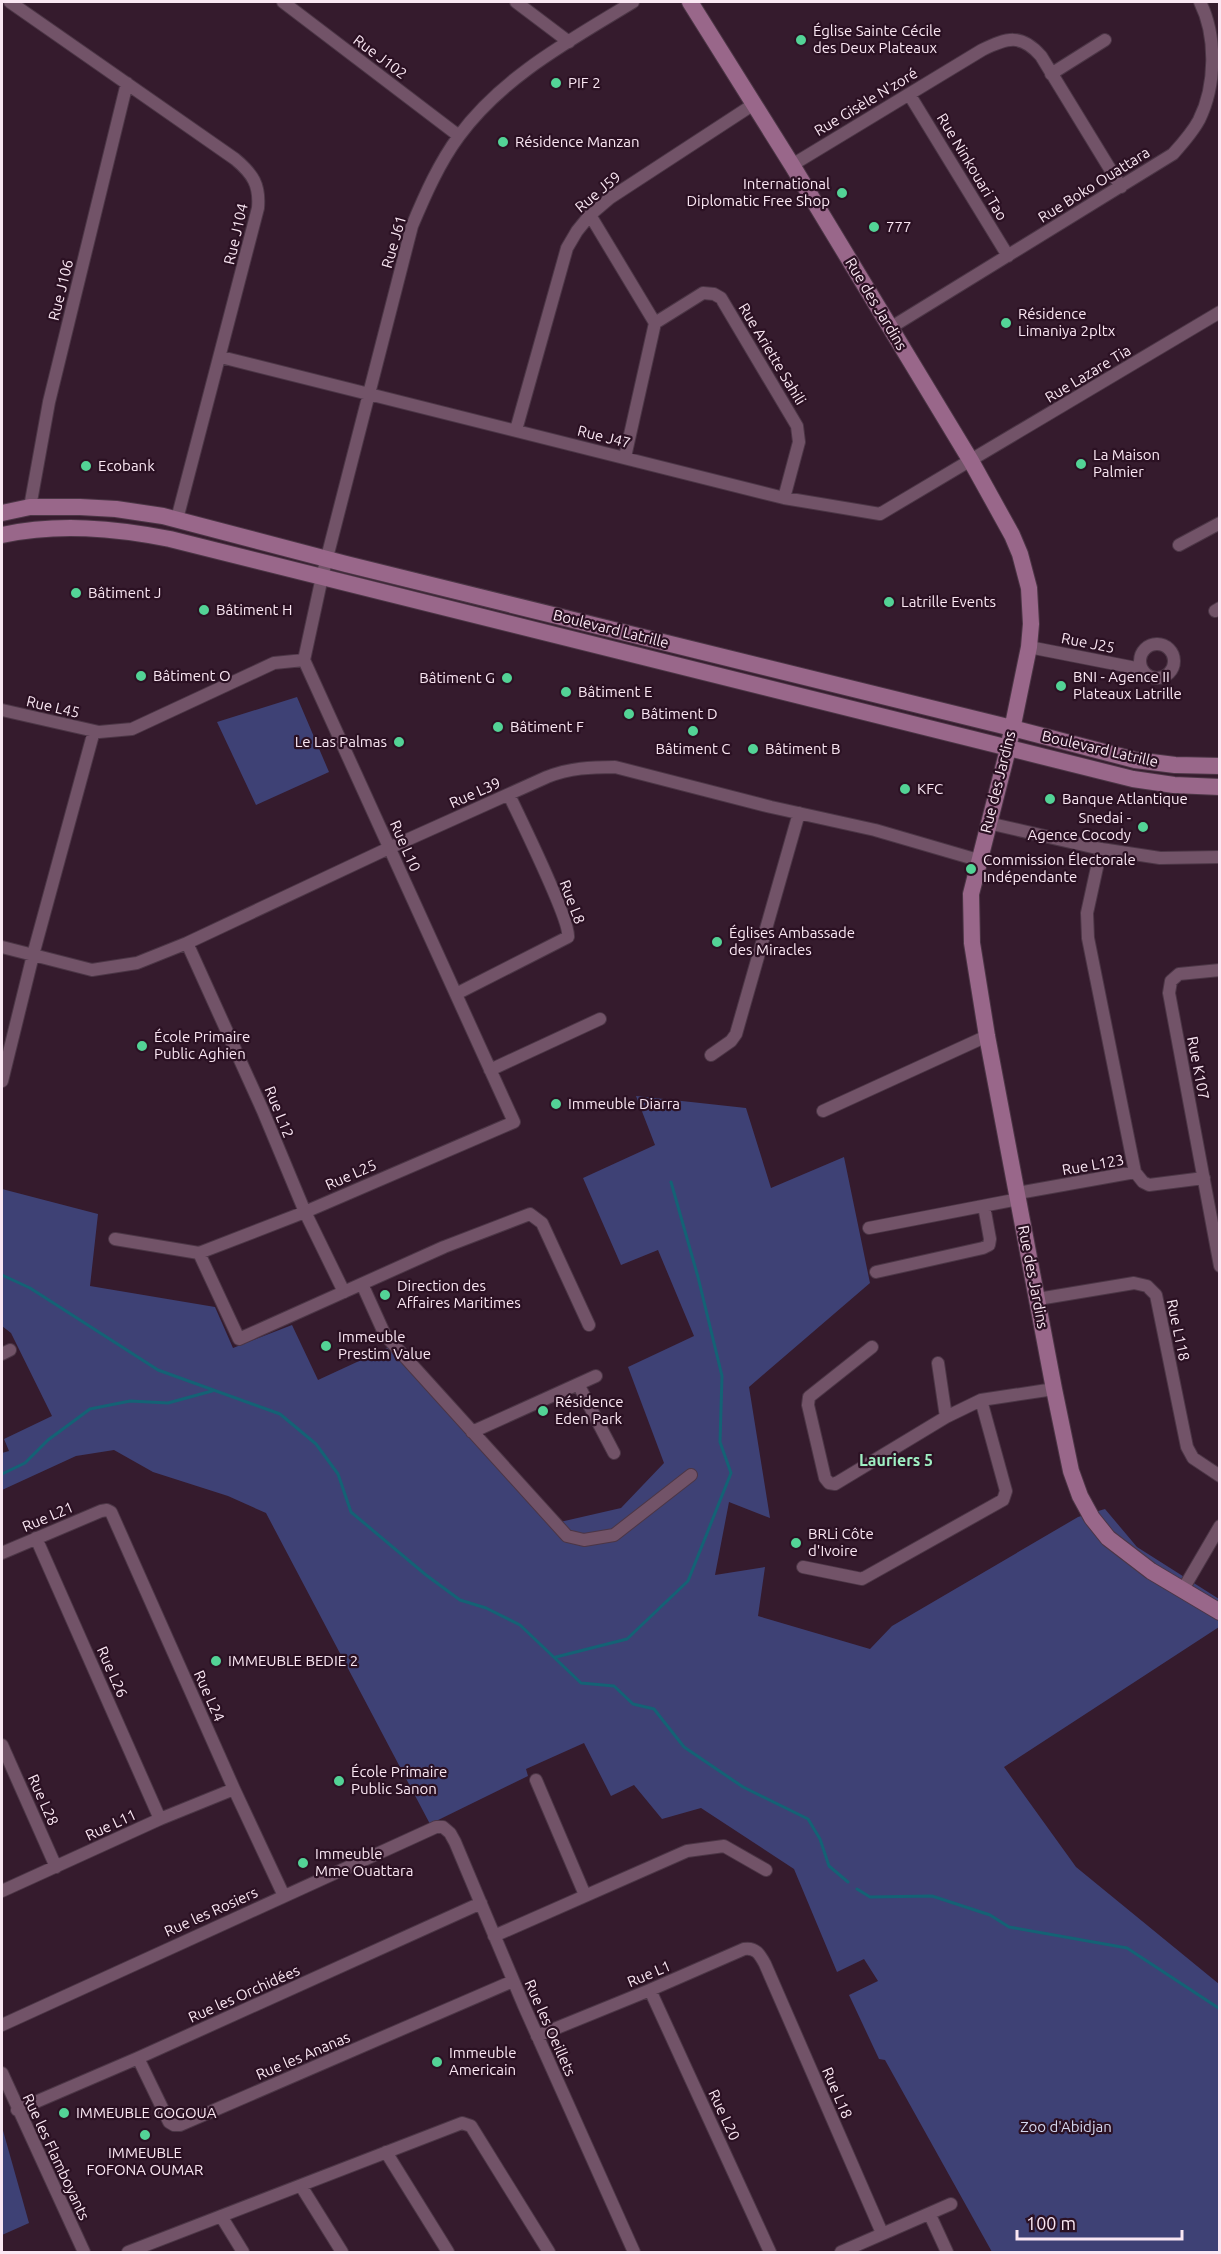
<svg xmlns="http://www.w3.org/2000/svg" width="1221" height="2254" viewBox="0 0 1221 2254" font-family="Ubuntu,sans-serif">
	<style>
		.green { fill: #3e4175 }
		.lines { fill: none; stroke-linecap: round; stroke-linejoin: round }
		.stream { stroke: #146275; stroke-width: 3 }
		.street-casing { stroke: #4c3646; stroke-width: 14 }
		.secondary-casing { stroke: #4c3646; stroke-width: 18 }
		.street { stroke: #725368; stroke-width: 12 }
		.secondary { stroke: #99678a; stroke-width: 16 }
		.poi-dot { fill: #53d396; stroke: #2b1123; stroke-width: 2 }
		.labels { text-anchor: middle; stroke-width: 4.5; stroke-linejoin: round; paint-order: stroke }
		.poi-label { font-size: 15px; fill: #fae7f3; stroke: #2b1123; text-anchor: start }
		.street-label { font-size: 15px; fill: #fae7f3; stroke: #2b1123 }
		.park-label { font-size: 15px; fill: #d5d8ef; stroke: #2b1123 }
		.neighbourhood-label { font-size: 16px; font-weight: bold; fill: #9ff0c3; stroke: #2b1123 }
	</style>
	<rect width="100%" height="100%" fill="#351b2d"/>
	<path class="green" d="M297,697L329,772L256,805L217,722Z
		M636,1096L746,1108L771,1188L844,1157L870,1283L749,1387L770,1518L729,1502L715,1575L765,1567L758,1616L870,1649L892,1626L1078,1517L1105,1509L1137,1547L1219,1599V1627L1004,1767L1076,1867L1219,1984V2252H992L885,2060L879,2059L849,1995L878,1981L864,1959L837,1972L794,1869L701,1808L662,1819L634,1785L611,1796L584,1743L526,1769L528,1776L430,1824L266,1513L228,1496L153,1472L114,1450L76,1456L2,1490V1453L9,1451L4,1439L52,1416L11,1333L2,1326V1189L98,1214L90,1286L215,1307L233,1348L292,1325L318,1380L398,1343L560,1522L621,1508L664,1463L628,1367L694,1336L658,1250L621,1265L583,1178L655,1145Z
		M2,2127L29,2223L2,2235Z"/>
	<g class="lines">
		<path class="stream" d="M2,1275L30,1288L158,1370L280,1414L316,1444L338,1474L351,1512L426,1575L460,1600L486,1608L520,1625L581,1683L614,1686L633,1704L654,1709L684,1747L743,1787L808,1819L820,1839L829,1866L848,1882
			M2,1474L25,1463L48,1440L90,1409L130,1401L168,1403L212,1391
			M556,1657L627,1639L688,1581L731,1473L720,1442L722,1376L698,1277L671,1182
			M857,1889L870,1897L932,1896L990,1915L1009,1927L1127,1948L1220,2009"/>
		<defs>
			<path id="street" d="M10,2L235,159C253,174 260,185 258,208L177,519
				M283,2L459,136
				M516,2L569,42
				M1051,74L1105,40
				M909,94L1008,256
				M792,165L982,50C1007,38 1021,33 1041,56L1121,187
				M590,215L655,323L625,457
				M655,323L703,293L714,294L721,298L797,426L799,442L784,498
				M890,328L1173,154C1182,144 1192,133 1199,120C1216,86 1217,36 1200,2
				M221,357L784,498L880,514L1220,312
				M516,430L567,248L577,231L590,215L610,198L754,104
				M30,507L49,402L127,83
				M1179,545L1220,523
				M1215,611L1220,608
				M1140 661a17 17 0 1 1 34 0a17 17 0 1 1-34 0Z
				M1029,647L1141,669
				M2,710L99,732L132,729L274,663L304,660
				M988,823L1101,849L1160,858L1220,857
				M1101,849L1087,913L1088,938L1135,1172
				M187,943L263,1111L305,1212L344,1292
				M2,947L92,970L137,963L187,943L389,848L547,777C570,768 591,767 615,767L771,807L875,830L978,860
				M1220,970L1179,974L1171,981L1169,993L1220,1266
				M456,994L568,937C571,922 519,816 509,795
				M711,1055L731,1041L736,1034L799,813
				M490,1070L600,1019
				M2,1081L33,955L94,731
				M823,1111L987,1036
				M1018,1193L1135,1172L1143,1182L1149,1185L1204,1178
				M869,1228L1019,1199
				M115,1239L199,1253
				M199,1253L305,1212L514,1122L304,660L322,577L412,226C425,195 439,163 459,136C503,76 571,40 633,2
				M199,1253L239,1339L444,1247L530,1214L542,1223L589,1325
				M876,1272L983,1248L989,1245L990,1239L984,1206
				M362,1284L385,1335L567,1536L584,1540L614,1535L691,1475
				M1038,1299L1134,1283L1147,1286L1156,1295L1187,1447L1193,1458L1220,1476
				M872,1347L809,1397L808,1405L825,1478L829,1483L835,1484L946,1417L981,1400L1054,1389
				M2,1354L10,1350
				M938,1363L946,1417
				M578,1384L614,1453
				M472,1432L596,1376
				M36,1538L160,1819
				M2,1553L101,1511L107,1510L111,1512L234,1789L284,1896
				M803,1567L862,1579L1003,1500L1006,1491L981,1400
				M1182,1591L1220,1526
				M2,1745L56,1867
				M536,1780L585,1895
				M2,1891L160,1819L234,1789
				M494,1936L687,1851L724,1846L766,1870
				M650,1990L770,2252
				M2,2025L436,1827H443L450,1833L455,1842L524,2006L634,2252
				M537,2036L650,1990L744,1949C756,1947 760,1955 765,1964L882,2233
				M138,2058L169,2122L174,2125H180L513,1981
				M2,2073L84,2252
				M17,2110L138,2058L481,1903
				M386,2152L448,2252
				M301,2186L342,2252
				M930,2215L947,2252
				M221,2216L243,2252
				M128,2252L462,2123L471,2126L549,2252
				M841,2252L951,2204"/>
			<path id="secondary" d="M690,2L792,165L971,461L1012,535L1020,554L1029,588L1031,624L1029,647L1008,749L971,894L972,943L987,1036L1054,1389L1071,1471L1080,1496L1092,1518L1108,1538L1151,1571L1220,1612
				M2,513L30,507H80L116,509L163,516L346,564L1012,728L1135,760L1175,765L1220,766
				M2,535C58,523 114,528 170,539L1133,779L1174,785L1220,787"/>
		</defs>
		<use href="#street" class="street-casing"/>
		<use href="#secondary" class="secondary-casing"/>
		<use href="#street" class="street"/>
		<use href="#secondary" class="secondary"/>
	</g>
	<g class="poi-dot">
		<circle cx="801" cy="40" r="6"/>
		<circle cx="556" cy="83" r="6"/>
		<circle cx="503" cy="142" r="6"/>
		<circle cx="842" cy="193" r="6"/>
		<circle cx="874" cy="227" r="6"/>
		<circle cx="1006" cy="323" r="6"/>
		<circle cx="1081" cy="464" r="6"/>
		<circle cx="86" cy="466" r="6"/>
		<circle cx="76" cy="593" r="6"/>
		<circle cx="889" cy="602" r="6"/>
		<circle cx="204" cy="610" r="6"/>
		<circle cx="141" cy="676" r="6"/>
		<circle cx="507" cy="678" r="6"/>
		<circle cx="1061" cy="686" r="6"/>
		<circle cx="566" cy="692" r="6"/>
		<circle cx="629" cy="714" r="6"/>
		<circle cx="498" cy="727" r="6"/>
		<circle cx="693" cy="731" r="6"/>
		<circle cx="399" cy="742" r="6"/>
		<circle cx="753" cy="749" r="6"/>
		<circle cx="905" cy="789" r="6"/>
		<circle cx="1050" cy="799" r="6"/>
		<circle cx="1143" cy="827" r="6"/>
		<circle cx="971" cy="869" r="6"/>
		<circle cx="717" cy="942" r="6"/>
		<circle cx="142" cy="1046" r="6"/>
		<circle cx="556" cy="1104" r="6"/>
		<circle cx="385" cy="1295" r="6"/>
		<circle cx="326" cy="1346" r="6"/>
		<circle cx="543" cy="1411" r="6"/>
		<circle cx="796" cy="1543" r="6"/>
		<circle cx="216" cy="1661" r="6"/>
		<circle cx="339" cy="1781" r="6"/>
		<circle cx="303" cy="1863" r="6"/>
		<circle cx="437" cy="2062" r="6"/>
		<circle cx="64" cy="2113" r="6"/>
		<circle cx="145" cy="2135" r="6"/>
	</g>
	<g class="labels">
		<g class="poi-label">
			<text x="813" y="36">Église Sainte Cécile<tspan x="813" dy="17">des Deux Plateaux</tspan></text>
			<text x="568" y="88">PIF 2</text>
			<text x="515" y="147">Résidence Manzan</text>
			<text x="830" y="189" text-anchor="end">International<tspan x="830" dy="17">Diplomatic Free Shop</tspan></text>
			<text x="886" y="232">777</text>
			<text x="1018" y="319">Résidence<tspan x="1018" dy="17">Limaniya 2pltx</tspan></text>
			<text x="1093" y="460">La Maison<tspan x="1093" dy="17">Palmier</tspan></text>
			<text x="98" y="471">Ecobank</text>
			<text x="88" y="598">Bâtiment J</text>
			<text x="901" y="607">Latrille Events</text>
			<text x="216" y="615">Bâtiment H</text>
			<text x="153" y="681">Bâtiment O</text>
			<text x="1073" y="682">BNI - Agence II<tspan x="1073" dy="17">Plateaux Latrille</tspan></text>
			<text x="495" y="683" text-anchor="end">Bâtiment G</text>
			<text x="578" y="697">Bâtiment E</text>
			<text x="641" y="719">Bâtiment D</text>
			<text x="510" y="732">Bâtiment F</text>
			<text x="387" y="747" text-anchor="end">Le Las Palmas</text>
			<text x="693" y="754" text-anchor="middle">Bâtiment C</text>
			<text x="765" y="754">Bâtiment B</text>
			<text x="917" y="794">KFC</text>
			<text x="1062" y="804">Banque Atlantique</text>
			<text x="1131" y="823" text-anchor="end">Snedai -<tspan x="1131" dy="17">Agence Cocody</tspan></text>
			<text x="983" y="865">Commission Électorale<tspan x="983" dy="17">Indépendante</tspan></text>
			<text x="729" y="938">Églises Ambassade<tspan x="729" dy="17">des Miracles</tspan></text>
			<text x="154" y="1042">École Primaire<tspan x="154" dy="17">Public Aghien</tspan></text>
			<text x="568" y="1109">Immeuble Diarra</text>
			<text x="397" y="1291">Direction des<tspan x="397" dy="17">Affaires Maritimes</tspan></text>
			<text x="338" y="1342">Immeuble<tspan x="338" dy="17">Prestim Value</tspan></text>
			<text x="555" y="1407">Résidence<tspan x="555" dy="17">Eden Park</tspan></text>
			<text x="808" y="1539">BRLi Côte<tspan x="808" dy="17">d'Ivoire</tspan></text>
			<text x="228" y="1666">IMMEUBLE BEDIE 2</text>
			<text x="351" y="1777">École Primaire<tspan x="351" dy="17">Public Sanon</tspan></text>
			<text x="315" y="1859">Immeuble<tspan x="315" dy="17">Mme Ouattara</tspan></text>
			<text x="449" y="2058">Immeuble<tspan x="449" dy="17">Americain</tspan></text>
			<text x="76" y="2118">IMMEUBLE GOGOUA</text>
			<text x="145" y="2158" text-anchor="middle">IMMEUBLE<tspan x="145" dy="17">FOFONA OUMAR</tspan></text>
		</g>
		<g class="street-label">
			<text transform="translate(380 57) rotate(37)" y="5">Rue J102</text>
			<text transform="translate(866 102) rotate(-31)" y="5">Rue Gisèle N'zoré</text>
			<text transform="translate(972 167) rotate(59)" y="5">Rue Ninkouari Tao</text>
			<text transform="translate(1094 185) rotate(-32)" y="5">Rue Boko Ouattara</text>
			<text transform="translate(598 192) rotate(-40)" y="5">Rue J59</text>
			<text transform="translate(236 234) rotate(-77)" y="5">Rue J104</text>
			<text transform="translate(394 242) rotate(-74)" y="5">Rue J61</text>
			<text transform="translate(61 290) rotate(-76)" y="5">Rue J106</text>
			<text transform="translate(876 304) rotate(59)" y="5">Rue des Jardins</text>
			<text transform="translate(772 354) rotate(59)" y="5">Rue Ariette Sahili</text>
			<text transform="translate(1088 374) rotate(-31)" y="5">Rue Lazare Tia</text>
			<text transform="translate(604 437) rotate(14)" y="5">Rue J47</text>
			<text transform="translate(611 629) rotate(14)" y="5">Boulevard Latrille</text>
			<text transform="translate(1088 643) rotate(11)" y="5">Rue J25</text>
			<text transform="translate(53 707) rotate(13)" y="5">Rue L45</text>
			<text transform="translate(1100 749) rotate(13)" y="5">Boulevard Latrille</text>
			<text transform="translate(998 782) rotate(-76)" y="5">Rue des Jardins</text>
			<text transform="translate(475 793) rotate(-24)" y="5">Rue L39</text>
			<text transform="translate(405 846) rotate(66)" y="5">Rue L10</text>
			<text transform="translate(572 902) rotate(69)" y="5">Rue L8</text>
			<text transform="translate(1198 1068) rotate(79)" y="5">Rue K107</text>
			<text transform="translate(279 1112) rotate(68)" y="5">Rue L12</text>
			<text transform="translate(1093 1165) rotate(-10)" y="5">Rue L123</text>
			<text transform="translate(351 1175) rotate(-24)" y="5">Rue L25</text>
			<text transform="translate(1033 1277) rotate(79)" y="5">Rue des Jardins</text>
			<text transform="translate(1178 1330) rotate(78)" y="5">Rue L118</text>
			<text transform="translate(48 1517) rotate(-23)" y="5">Rue L21</text>
			<text transform="translate(112 1672) rotate(66)" y="5">Rue L26</text>
			<text transform="translate(209 1696) rotate(66)" y="5">Rue L24</text>
			<text transform="translate(43 1800) rotate(66)" y="5">Rue L28</text>
			<text transform="translate(111 1825) rotate(-25)" y="5">Rue L11</text>
			<text transform="translate(211 1912) rotate(-24)" y="5">Rue les Rosiers</text>
			<text transform="translate(649 1974) rotate(-23)" y="5">Rue L1</text>
			<text transform="translate(244 1994) rotate(-24)" y="5">Rue les Orchidées</text>
			<text transform="translate(550 2028) rotate(66)" y="5">Rue les Oeillets</text>
			<text transform="translate(303 2056) rotate(-23)" y="5">Rue les Ananas</text>
			<text transform="translate(837 2093) rotate(67)" y="5">Rue L18</text>
			<text transform="translate(724 2115) rotate(65)" y="5">Rue L20</text>
			<text transform="translate(56 2157) rotate(65)" y="5">Rue les Flamboyants</text>
		</g>
		<g class="park-label">
			<text x="1066" y="2132">Zoo d'Abidjan</text>
		</g>
		<g class="neighbourhood-label">
			<text x="896" y="1466">Lauriers 5</text>
		</g>
	</g>
	<rect width="1221" height="2254" fill="none" stroke="#fae7f3" stroke-width="6"/>
	<path d="M1017 2230v9h165v-9" fill="none" stroke="#fae7f3" stroke-width="3"/>
	<text x="1026" y="2230" font-size="18" fill="#fae7f3" stroke="#2b1123" stroke-width="4.5" paint-order="stroke">100 m</text>
</svg>
